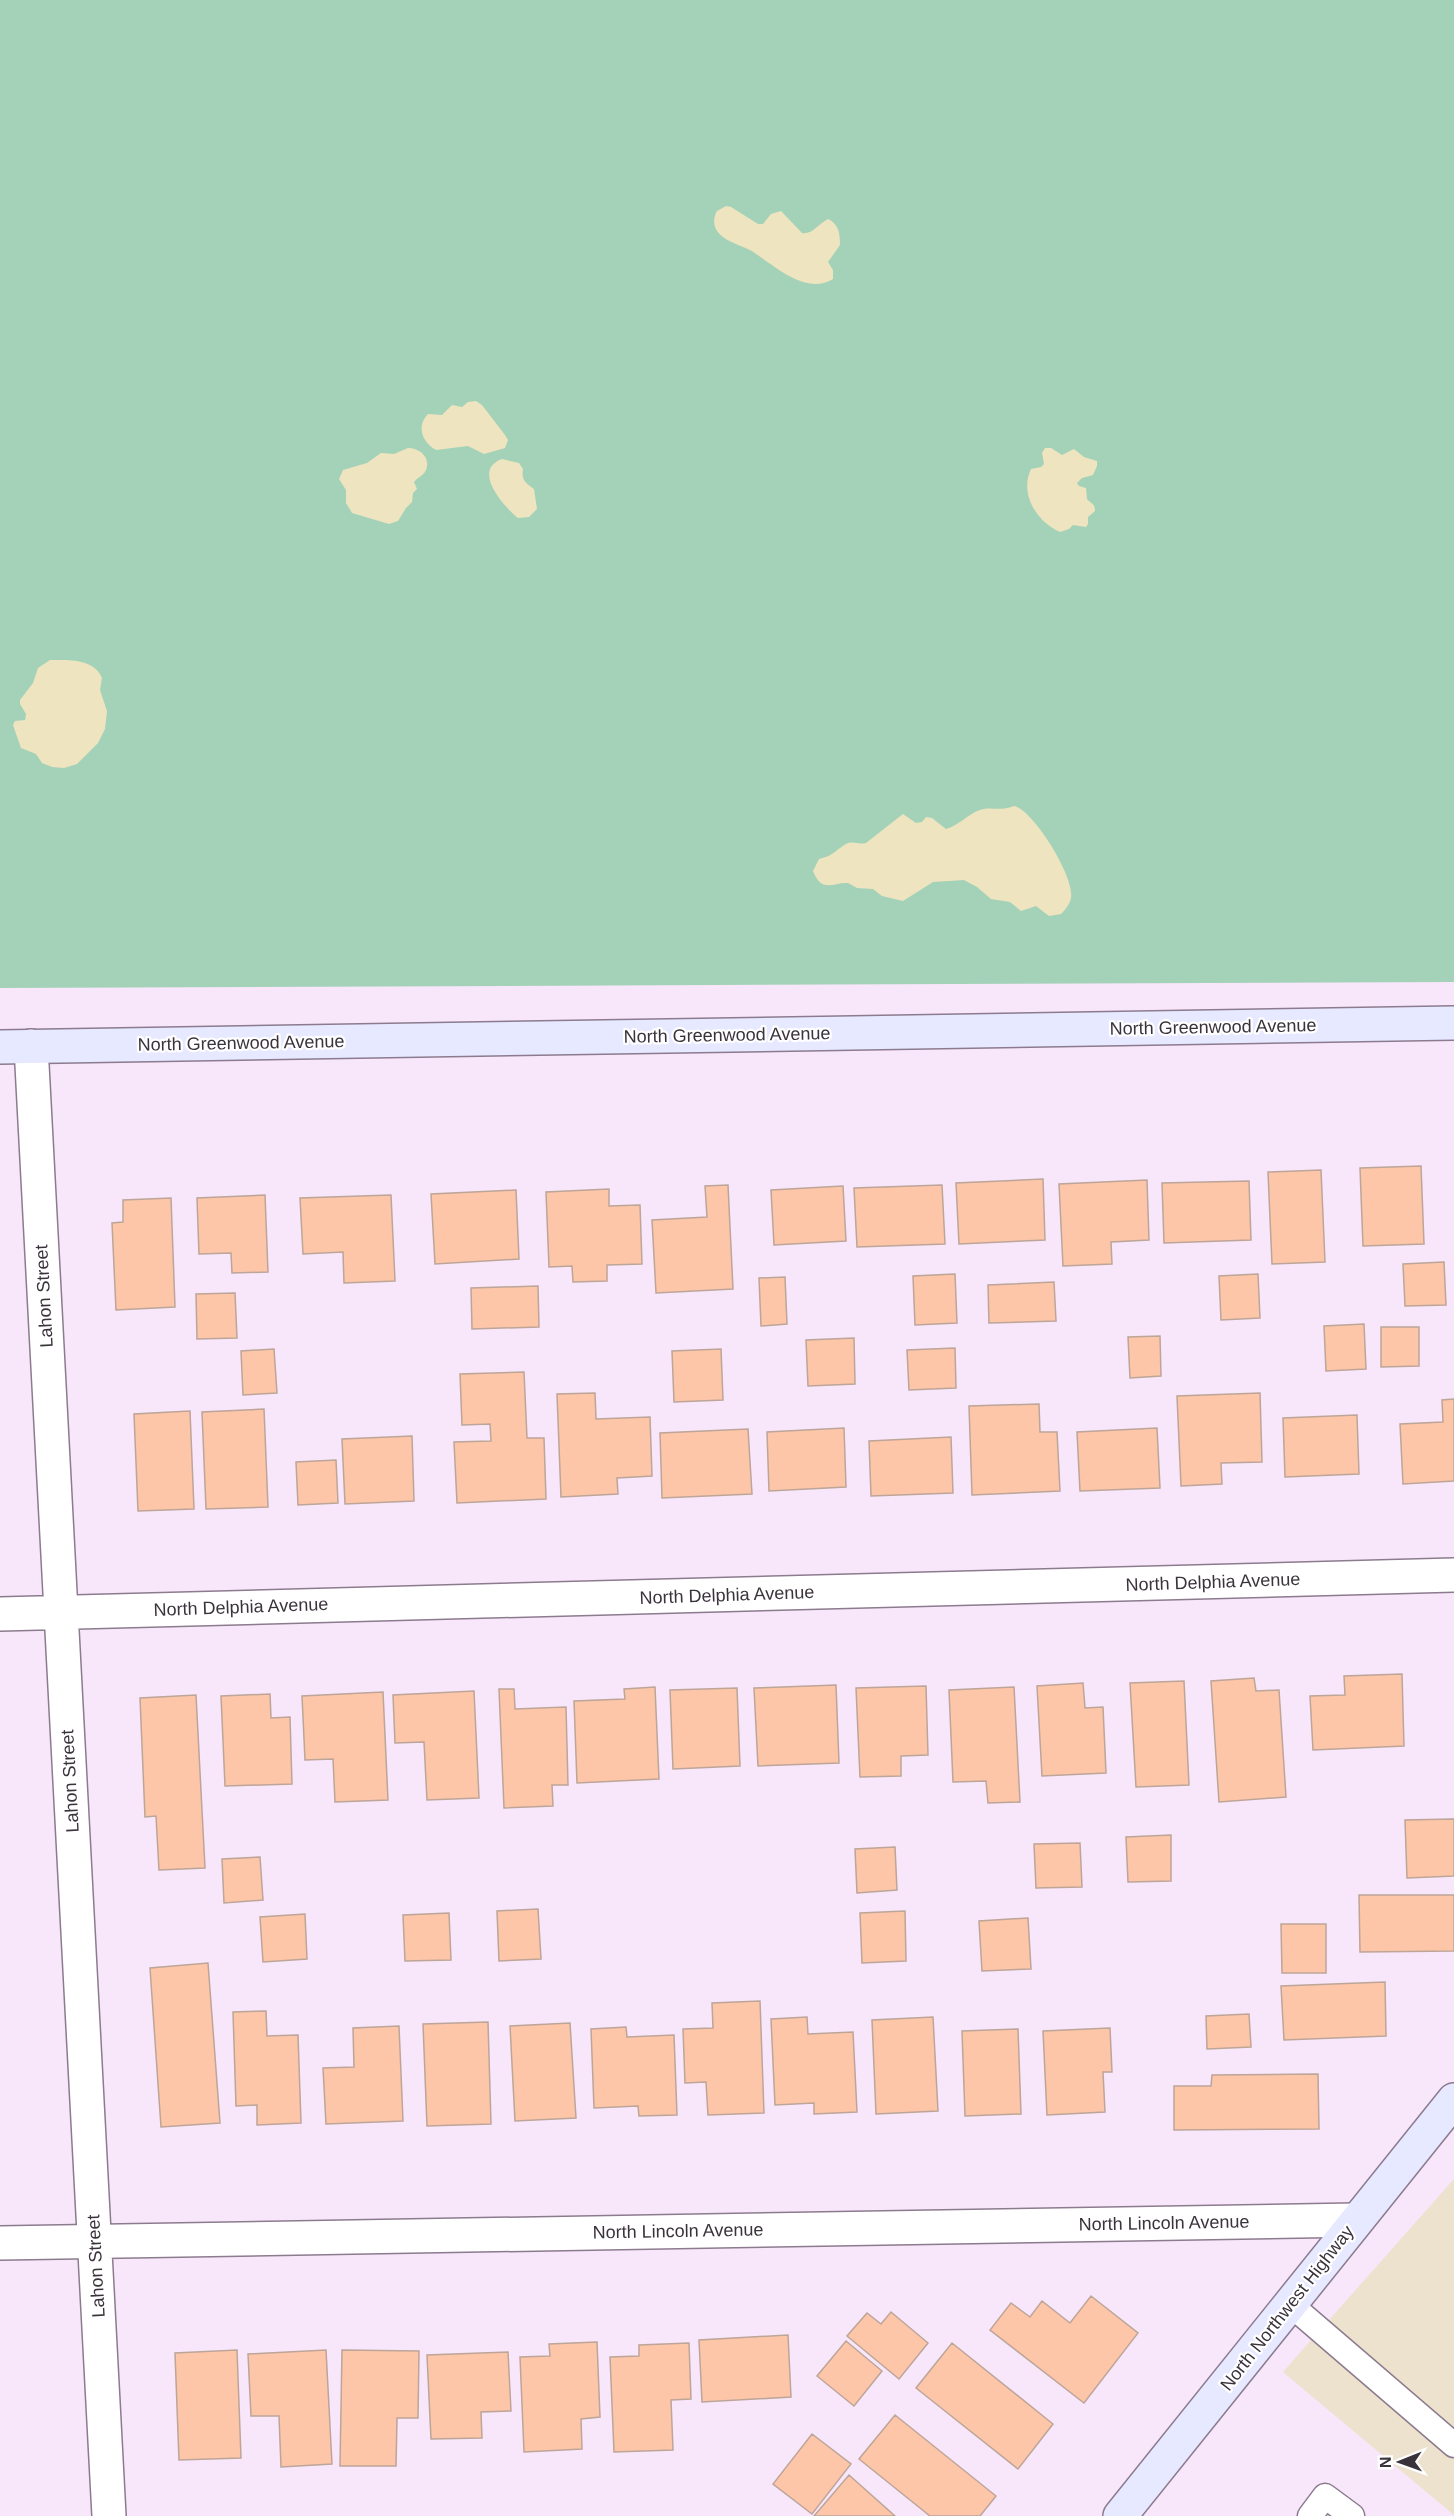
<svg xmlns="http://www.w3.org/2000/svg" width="1454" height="2516" viewBox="0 0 1454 2516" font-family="Helvetica,sans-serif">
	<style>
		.commercial { fill: #ece2cd }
		.green { fill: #a4d2b8 }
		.sand { fill: #eee4bf }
		.building { fill: #fec6a9; stroke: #bda598; stroke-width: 1.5 }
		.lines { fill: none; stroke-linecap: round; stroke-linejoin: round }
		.lane-casing { stroke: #8c7b8e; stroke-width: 27 }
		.street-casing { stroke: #8c7b8e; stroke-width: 36 }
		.secondary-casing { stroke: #8c7b8e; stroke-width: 36 }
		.lane { stroke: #fff; stroke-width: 24 }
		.street { stroke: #fff; stroke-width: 33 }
		.secondary { stroke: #e6e9ff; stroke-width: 33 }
		.labels { text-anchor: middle; stroke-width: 4.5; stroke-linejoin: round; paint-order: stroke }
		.street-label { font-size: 18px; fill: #3a333b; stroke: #fff }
	</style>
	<rect width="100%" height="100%" fill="#f8e6fb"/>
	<path class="commercial" d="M1454,2179V2515L1283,2372Z"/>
	<path class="green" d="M0,0H1454V982L0,988Z"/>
	<path class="sand" d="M726,206L731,207L758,224H763L771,214L781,211L802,233C812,235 818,224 828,219C839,224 840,234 840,245L828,262L833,270V279C806,296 773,265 752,251C741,245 722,241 716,229C713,223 714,216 717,211Z
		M476,401L482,405L505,435L508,440L505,448L484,454L468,446L436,450C422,442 416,426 428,414L442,415L452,405L462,407L468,402Z
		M408,448C421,448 432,459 425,472C422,476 417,478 414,482L417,489L413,493L412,502L406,508L398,521L389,524L352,513L346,503V490L339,479L343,470L367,463L381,453L394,454Z
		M1045,448H1051L1062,455L1074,449L1084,457L1097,461V466L1093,475L1082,478L1077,483L1079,486L1086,488L1087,499C1091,504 1095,503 1095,511L1088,517V524L1086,527L1073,525L1069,529L1060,532C1037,522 1019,494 1031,469L1041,467L1044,464L1042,453Z
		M502,459L519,463L523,469C521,480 526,483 534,489L537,509L529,517L518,518C504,507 471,470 502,459Z
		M50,660C67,660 94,658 102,678L100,690L107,711L105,729L98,743L77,764L64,768L52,767L42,763L36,754L21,748L13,725L15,721L25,720L26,714L20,704V700L33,683L38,668Z
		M1014,806C1033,810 1075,877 1071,898C1070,904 1065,910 1061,914L1049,916L1036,906L1021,911L1010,902L991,899L977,887L964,880L933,882L903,901L882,896L873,889L857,888L848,883C833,882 822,894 813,871L819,859C835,855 834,851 846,844C852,840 859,845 866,843L903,814L916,823L922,822L926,817L932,818L946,829C958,826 968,814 980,810C992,806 998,812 1014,806Z"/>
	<path class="building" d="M1421,1166L1424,1244L1363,1246L1360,1168Z
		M1321,1170L1325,1262L1272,1264L1268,1172Z
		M1043,1179L1045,1240L959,1244L956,1183Z
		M1147,1180L1149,1240L1111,1242L1112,1264L1063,1266L1059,1184Z
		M1249,1181L1251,1240L1164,1243L1162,1183Z
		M728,1185L733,1289L656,1293L652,1220L707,1217L705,1186Z
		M942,1185L945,1244L857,1247L854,1188Z
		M843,1186L846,1241L774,1245L771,1190Z
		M609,1189V1206L640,1205L642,1264L607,1265V1281L573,1282L572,1266L549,1267L546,1192Z
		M516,1190L519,1259L435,1264L431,1194Z
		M265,1195L268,1272L232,1273L231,1253L199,1254L197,1198Z
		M391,1195L395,1281L344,1283L343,1252L303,1254L300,1198Z
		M171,1198L175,1307L116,1310L112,1223L123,1222V1200Z
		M1444,1262L1446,1305L1405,1306L1403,1264Z
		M955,1274L957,1323L915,1325L913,1276Z
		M1258,1274L1260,1318L1221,1320L1219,1276Z
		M785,1277L787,1324L761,1326L759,1278Z
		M1054,1282L1056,1321L989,1323L988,1285Z
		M538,1286L539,1327L472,1329L471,1288Z
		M235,1293L237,1338L197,1339L196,1294Z
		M1364,1324L1366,1369L1326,1371L1324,1326Z
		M1381,1327H1419V1366L1381,1367Z
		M1160,1336L1161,1376L1130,1378L1128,1337Z
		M854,1338L855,1384L808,1386L806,1340Z
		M955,1348L956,1388L909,1390L907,1350Z
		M274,1349L277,1393L243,1395L241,1351Z
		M721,1349L723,1400L674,1402L672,1351Z
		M524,1372L527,1438H544L546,1499L457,1503L454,1442L491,1441L490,1424L462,1425L460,1374Z
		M595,1393L596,1419L650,1417L652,1476L617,1478L618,1494L561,1497L557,1394Z
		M1260,1393L1262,1462L1221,1463L1222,1484L1181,1486L1177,1396Z
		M1454,1399V1481L1403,1484L1400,1424L1443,1422L1442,1400Z
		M1039,1404L1040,1432H1057L1060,1491L972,1495L969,1406Z
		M264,1409L268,1507L206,1509L202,1412Z
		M190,1411L194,1509L138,1511L134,1414Z
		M1357,1415L1359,1474L1285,1477L1283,1418Z
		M844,1428L846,1487L769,1491L767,1432Z
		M1157,1428L1160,1488L1080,1491L1077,1432Z
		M748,1429L752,1494L662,1498L660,1433Z
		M412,1436L414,1501L345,1504L342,1439Z
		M951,1437L953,1493L871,1496L869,1441Z
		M336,1460L338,1503L298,1505L296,1462Z
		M1402,1674L1404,1746L1313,1750L1310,1696L1345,1695L1344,1676Z
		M1254,1678L1256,1691L1279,1690L1286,1797L1219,1802L1211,1681Z
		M1184,1681L1189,1785L1136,1787L1130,1683Z
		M1083,1683L1085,1708L1103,1707L1106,1773L1042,1776L1037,1686Z
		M836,1685L839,1763L758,1766L754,1688Z
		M926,1686L928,1755L901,1756V1776L860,1777L856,1688Z
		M655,1687L659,1779L577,1783L574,1701L625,1699L624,1689Z
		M1014,1687L1020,1802L988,1803L986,1781L953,1782L949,1690Z
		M737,1688L740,1766L673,1769L670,1690Z
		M499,1689H514L515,1709L566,1707L568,1785H552L553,1806L504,1808Z
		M474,1691L479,1798L427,1800L424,1742L395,1743L393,1695Z
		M383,1692L388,1800L335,1802L333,1759L305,1760L302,1696Z
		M270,1694L271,1718L290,1717L292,1784L225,1786L221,1696Z
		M196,1695L205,1868L159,1870L156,1816L145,1817L140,1698Z
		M1454,1819V1876L1407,1878L1405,1820Z
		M1171,1835V1881L1128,1882L1126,1837Z
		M1080,1843L1082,1887L1036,1888L1034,1844Z
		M895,1847L897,1890L857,1893L855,1849Z
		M260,1857L263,1900L224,1903L222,1859Z
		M1359,1895H1454V1951L1360,1952Z
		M538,1909L541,1959L499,1961L497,1911Z
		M905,1911L906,1961L862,1963L860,1913Z
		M449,1913L451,1960L405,1961L403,1915Z
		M305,1914L307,1959L263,1962L260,1917Z
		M1028,1918L1031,1969L982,1971L979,1921Z
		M1281,1924H1326V1973H1282Z
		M208,1963L220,2123L161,2127L150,1968Z
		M1385,1982L1386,2036L1284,2040L1281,1986Z
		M760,2001L764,2113L708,2115L706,2082L685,2083L683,2029L713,2028L712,2003Z
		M266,2011L267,2036L298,2035L301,2123L257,2125V2105L236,2106L233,2012Z
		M1249,2014L1251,2047L1207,2049L1206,2016Z
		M807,2017L808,2034L853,2032L857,2112L814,2114V2103L775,2105L771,2019Z
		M933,2017L938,2111L876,2114L872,2020Z
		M488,2022L491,2124L427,2126L423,2024Z
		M570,2023L576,2118L515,2121L510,2026Z
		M399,2026L403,2121L326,2124L323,2068L354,2067L353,2028Z
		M626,2027L627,2037L674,2035L677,2115L639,2116L638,2106L594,2108L591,2029Z
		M1110,2028L1112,2072H1103L1105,2112L1047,2115L1043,2031Z
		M1018,2029L1021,2114L965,2116L962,2031Z
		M1318,2074L1319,2129L1174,2130V2086H1211L1212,2075Z
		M1091,2296L1138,2333L1084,2403L990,2330L1011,2303L1030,2317L1042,2301L1070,2323Z
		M891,2312L928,2343L899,2379L847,2336L867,2313L881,2324Z
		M788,2335L791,2397L702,2402L699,2340Z
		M846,2341L882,2371L854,2406L817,2376Z
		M597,2342L600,2417L581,2419L582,2449L524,2452L520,2357L550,2356L549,2344Z
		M689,2343L691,2399L671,2400L673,2450L614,2452L610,2357L639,2356V2345Z
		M952,2343L1053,2424L1018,2469L916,2388Z
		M237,2350L241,2458L179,2460L175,2353Z
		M326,2350L332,2464L281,2467L279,2416H251L248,2354Z
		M342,2350L419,2351L418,2418H397L396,2466H340Z
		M508,2352L511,2411L481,2412L482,2438L431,2439L427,2355Z
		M895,2415L996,2496L980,2516H930L859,2459Z
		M812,2434L851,2464L812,2514L773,2484Z
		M849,2475L895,2516H814Z"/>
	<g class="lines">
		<defs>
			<path id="lane" d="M1291,2305L1454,2445
				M1310,2516L1325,2496L1352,2516"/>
			<path id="street" d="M31,1046L109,2516
				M0,1614L1454,1575
				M0,2243L1356,2220"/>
			<path id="secondary" d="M0,1047L1454,1023
				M1120,2516L1454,2100"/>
		</defs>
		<use href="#lane" class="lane-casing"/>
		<use href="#street" class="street-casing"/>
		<use href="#secondary" class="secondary-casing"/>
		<use href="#lane" class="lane"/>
		<use href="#street" class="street"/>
		<use href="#secondary" class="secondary"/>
	</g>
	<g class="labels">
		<g class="street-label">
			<text transform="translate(1213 1027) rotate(-1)" y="6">North Greenwood Avenue</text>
			<text transform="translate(727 1035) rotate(-1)" y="6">North Greenwood Avenue</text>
			<text transform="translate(241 1043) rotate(-1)" y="6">North Greenwood Avenue</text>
			<text transform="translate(44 1296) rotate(-93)" y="6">Lahon Street</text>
			<text transform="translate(1213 1582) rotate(-2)" y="6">North Delphia Avenue</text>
			<text transform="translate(727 1595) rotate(-2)" y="6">North Delphia Avenue</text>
			<text transform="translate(241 1607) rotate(-2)" y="6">North Delphia Avenue</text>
			<text transform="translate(70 1781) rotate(-93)" y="6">Lahon Street</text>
			<text transform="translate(1164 2223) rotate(-1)" y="6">North Lincoln Avenue</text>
			<text transform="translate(678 2231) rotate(-1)" y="6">North Lincoln Avenue</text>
			<text transform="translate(96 2266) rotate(-93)" y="6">Lahon Street</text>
			<text transform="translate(1287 2308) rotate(-52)" y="6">North Northwest Highway</text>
		</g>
	</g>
	<g transform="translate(1400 2462) rotate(269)" stroke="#ffffff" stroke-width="4.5" paint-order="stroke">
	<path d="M0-4.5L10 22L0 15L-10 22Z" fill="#3a333b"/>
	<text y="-9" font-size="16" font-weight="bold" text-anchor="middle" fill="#3a333b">N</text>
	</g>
</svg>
